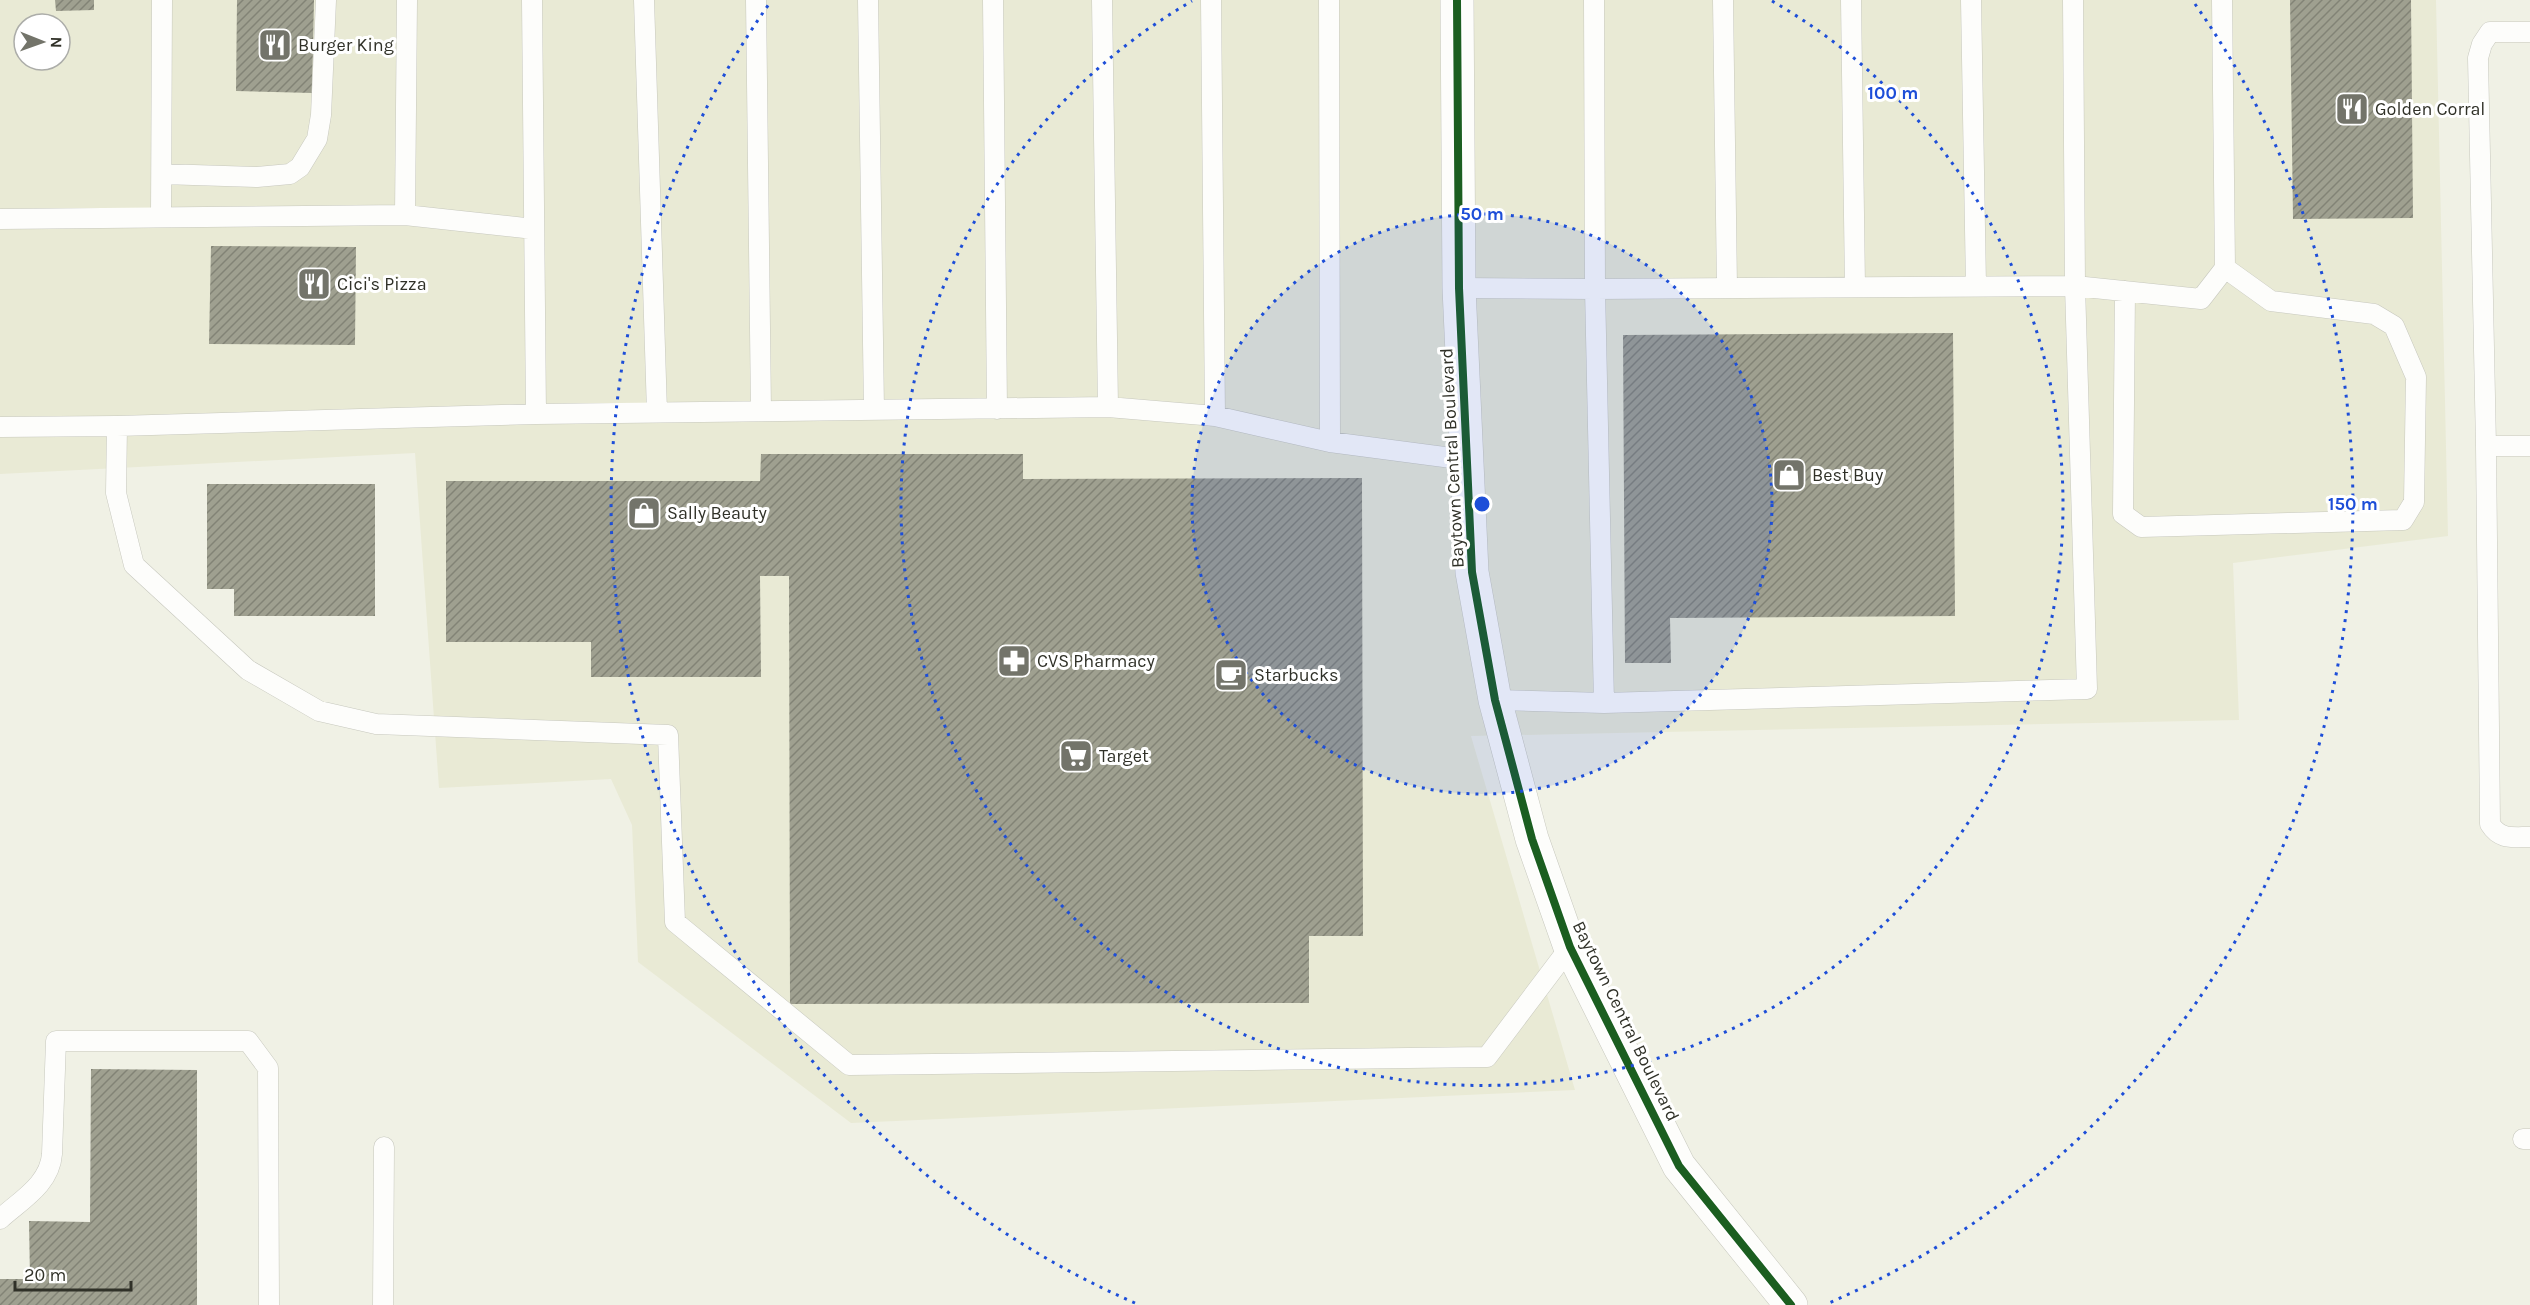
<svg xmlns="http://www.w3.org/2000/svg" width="2530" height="1305" viewBox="0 0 2530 1305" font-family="Karla,sans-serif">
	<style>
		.built { fill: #e9ead5; fill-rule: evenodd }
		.building { fill: url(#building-hatch) }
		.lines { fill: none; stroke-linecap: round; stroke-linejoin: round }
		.service-casing { stroke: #c7c8be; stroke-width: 21 }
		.minor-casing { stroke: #c7c8be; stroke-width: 34 }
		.service { stroke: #fdfdfb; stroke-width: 20 }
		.minor { stroke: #fdfdfb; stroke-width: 33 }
		.cycleway-casing { stroke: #fff; stroke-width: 11 }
		.cycleway { stroke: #1b5e20; stroke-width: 8 }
		.ring { fill: none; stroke: #1d4ed8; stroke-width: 3; stroke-dasharray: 3 6 }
		.labels { text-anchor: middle; stroke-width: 6; stroke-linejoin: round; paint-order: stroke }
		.poi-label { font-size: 18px; fill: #303128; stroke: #fff; text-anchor: start }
		.street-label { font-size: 18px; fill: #303128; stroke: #fff }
		.centre { fill: #1d4ed8; stroke: #fff; stroke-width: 3 }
		.ring-label { font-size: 18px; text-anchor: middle; font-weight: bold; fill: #1d4ed8; stroke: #fff; stroke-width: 6; stroke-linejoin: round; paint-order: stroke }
	</style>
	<defs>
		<pattern id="building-hatch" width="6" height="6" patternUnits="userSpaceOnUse" patternTransform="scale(1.5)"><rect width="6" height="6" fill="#9fa090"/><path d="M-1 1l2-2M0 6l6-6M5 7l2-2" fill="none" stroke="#828376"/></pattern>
	</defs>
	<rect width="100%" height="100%" fill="#f0f1e5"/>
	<path class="built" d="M0,0H2436L2448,536L2233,563L2239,720L1471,736L1575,1090L851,1123L638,962L632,825L611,779L439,788L415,453L0,474ZM24,24H60V60H24Z"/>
	<path class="building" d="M55,0H94V10L56,11Z
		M237,0H314L312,93L236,91Z
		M2290,0H2411L2413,218L2293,219Z
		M211,246L356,247L355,345L209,344Z
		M1953,333L1955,616L1670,618L1671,663H1625L1623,335Z
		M761,454H1023V479L1362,478L1363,936H1309V1003L790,1004L789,576H760L761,677H591V642H446V481H760Z
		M207,484H375V616H234V589H207Z
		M91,1069L197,1070V1305H0V1279H30L29,1221L90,1222Z"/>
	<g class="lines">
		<defs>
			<path id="service" d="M532,0L536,414
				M644,0L657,412
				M756,0L761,411
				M868,0L874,410
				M993,0L997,409
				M1102,0L1108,407
				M1211,0L1215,416
				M1329,0L1330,442
				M1594,0L1595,289L1604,703
				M1723,0L1727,288
				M1851,0L1855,287
				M1971,0L1976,286
				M2530,32H2490L2482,44L2478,58L2486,446L2490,824C2500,840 2512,837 2530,837
				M162,174L257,177L290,174L300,167L317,139L321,115L326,0
				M405,215L534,229
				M161,217L162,0
				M0,219L405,215L407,0
				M1459,288L1595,289L2075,286L2073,0
				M2125,291L2123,514L2141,527L2403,520L2414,502L2416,377L2394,326L2374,314L2271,301L2225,268
				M117,426L116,493L134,565L248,670L319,711L376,724L668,735L675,922L849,1065L1487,1057L1570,947
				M0,427L117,426L536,414L1108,407L1215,416L1330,442L1467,460
				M2486,446H2530
				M1495,700L1604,703L2087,689L2075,286L2201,299L2225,268L2222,0
				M2523,1139H2530
				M0,1219C21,1200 50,1184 52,1154L56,1041H248L268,1068L269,1305
				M383,1305L384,1147"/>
			<path id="minor" d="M1457,0L1459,288L1472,572L1495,700L1532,839L1570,947L1679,1166L1791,1305"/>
		</defs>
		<use href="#service" class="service-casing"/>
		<use href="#minor" class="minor-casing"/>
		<use href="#service" class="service"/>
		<use href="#minor" class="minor"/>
		<defs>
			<path id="cycleway" d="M1457,0L1459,288L1472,572L1495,700L1532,839L1570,947L1679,1166L1791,1305"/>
		</defs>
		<use href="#cycleway" class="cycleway-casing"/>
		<use href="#cycleway" class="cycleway"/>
	</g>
	<circle cx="1482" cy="504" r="290" fill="#1d4ed8" fill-opacity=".12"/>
	<g class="ring">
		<circle cx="1482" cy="504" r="290"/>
		<path d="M1772 1A581 581 0 1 1 1192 1"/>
		<path d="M1135 1303A871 871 0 0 1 769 4M2195 4A871 871 0 0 1 1829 1303"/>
	</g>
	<defs>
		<symbol id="restaurant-square" viewBox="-11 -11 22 22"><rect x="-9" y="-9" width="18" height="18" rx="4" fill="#73746a" stroke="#fff"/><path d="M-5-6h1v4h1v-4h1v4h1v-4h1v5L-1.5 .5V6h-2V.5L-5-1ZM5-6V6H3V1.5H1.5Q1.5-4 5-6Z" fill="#fff"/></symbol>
		<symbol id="shop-square" viewBox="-11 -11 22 22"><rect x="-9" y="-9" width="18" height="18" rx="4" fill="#73746a" stroke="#fff"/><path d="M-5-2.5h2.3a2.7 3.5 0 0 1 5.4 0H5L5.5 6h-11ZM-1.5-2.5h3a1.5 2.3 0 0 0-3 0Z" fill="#fff"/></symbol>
		<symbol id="pharmacy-square" viewBox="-11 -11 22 22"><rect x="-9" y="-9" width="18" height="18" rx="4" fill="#73746a" stroke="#fff"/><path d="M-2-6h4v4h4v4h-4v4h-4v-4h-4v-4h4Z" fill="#fff"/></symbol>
		<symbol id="cafe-square" viewBox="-11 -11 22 22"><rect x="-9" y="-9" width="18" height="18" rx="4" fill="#73746a" stroke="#fff"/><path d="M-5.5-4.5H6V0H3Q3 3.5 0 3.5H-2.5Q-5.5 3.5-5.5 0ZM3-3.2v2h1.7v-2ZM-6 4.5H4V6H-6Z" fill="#fff"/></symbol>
		<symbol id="supermarket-square" viewBox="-11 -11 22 22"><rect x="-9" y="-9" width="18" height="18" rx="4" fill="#73746a" stroke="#fff"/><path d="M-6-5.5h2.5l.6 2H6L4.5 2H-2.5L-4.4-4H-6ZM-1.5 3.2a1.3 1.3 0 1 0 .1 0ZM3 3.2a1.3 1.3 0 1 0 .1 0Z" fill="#fff"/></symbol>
	</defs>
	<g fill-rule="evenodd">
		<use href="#restaurant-square" x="256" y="26" width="38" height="38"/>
		<use href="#restaurant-square" x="2333" y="90" width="38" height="38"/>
		<use href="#restaurant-square" x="295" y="265" width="38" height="38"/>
		<use href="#shop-square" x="1770" y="456" width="38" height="38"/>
		<use href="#shop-square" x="625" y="494" width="38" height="38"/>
		<use href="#pharmacy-square" x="995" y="642" width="38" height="38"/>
		<use href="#cafe-square" x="1212" y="656" width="38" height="38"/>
		<use href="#supermarket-square" x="1057" y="737" width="38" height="38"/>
	</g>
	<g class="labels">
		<g class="poi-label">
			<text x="298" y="51">Burger King</text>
			<text x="2375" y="115">Golden Corral</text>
			<text x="337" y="290">Cici's Pizza</text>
			<text x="1812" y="481">Best Buy</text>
			<text x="667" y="519">Sally Beauty</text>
			<text x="1037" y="667">CVS Pharmacy</text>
			<text x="1254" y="681">Starbucks</text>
			<text x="1099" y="762">Target</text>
		</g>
		<g class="street-label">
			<text transform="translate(1452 458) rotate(-93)" y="6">Baytown Central Boulevard</text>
			<text transform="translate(1626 1021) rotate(64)" y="6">Baytown Central Boulevard</text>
		</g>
	</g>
	<circle cx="1482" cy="504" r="9" class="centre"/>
	<g class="ring-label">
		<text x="1893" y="99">100 m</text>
		<text x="1482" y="220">50 m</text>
		<text x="2353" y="510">150 m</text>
	</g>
	<g transform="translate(42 42) rotate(91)"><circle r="28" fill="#ffffff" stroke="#acada9" stroke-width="1.5"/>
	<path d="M0-4.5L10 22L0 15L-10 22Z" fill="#73746a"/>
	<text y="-9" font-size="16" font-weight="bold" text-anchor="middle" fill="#303128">N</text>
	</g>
	<path d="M15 1281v9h116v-9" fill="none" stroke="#303128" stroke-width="3"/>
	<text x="24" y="1281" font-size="18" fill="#303128" stroke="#ffffff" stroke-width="4.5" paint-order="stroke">20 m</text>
</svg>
